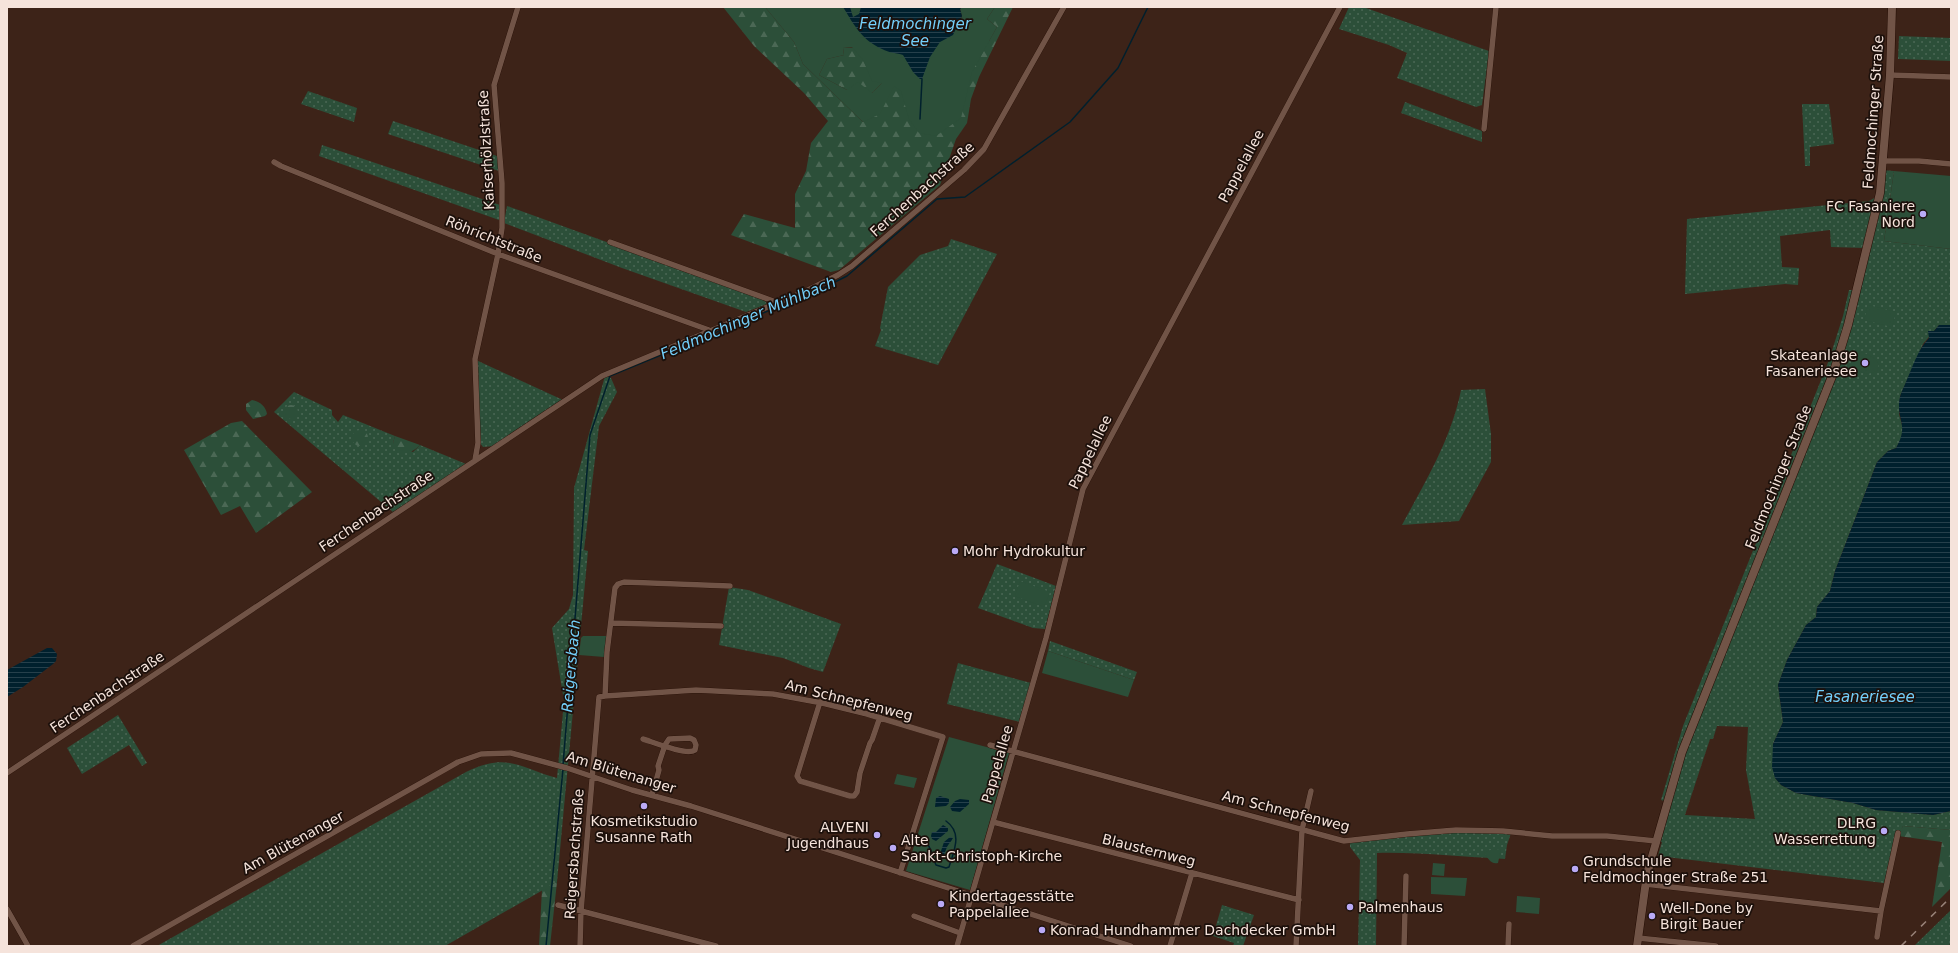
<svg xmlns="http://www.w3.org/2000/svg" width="1958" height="953" viewBox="0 0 1958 953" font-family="'DejaVu Sans',sans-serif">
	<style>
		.grass { fill: url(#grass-dots); fill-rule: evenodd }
		.forest { fill: url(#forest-firs) }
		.green { fill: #2c4f39; fill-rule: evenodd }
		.water { fill: url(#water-rules) }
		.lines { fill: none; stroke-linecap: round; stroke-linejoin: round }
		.stream { stroke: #00202d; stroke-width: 1.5 }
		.minor-casing { stroke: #230c03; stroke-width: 6 }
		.secondary-casing { stroke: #230c03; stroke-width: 9 }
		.minor { stroke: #715447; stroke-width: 5.5 }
		.secondary { stroke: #715447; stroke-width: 8 }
		.rail { stroke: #988278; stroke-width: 1.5; stroke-dasharray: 7 7; stroke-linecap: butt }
		.poi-dot { fill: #baaaf6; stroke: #1c100b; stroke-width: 1.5 }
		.labels { text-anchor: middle; stroke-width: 3.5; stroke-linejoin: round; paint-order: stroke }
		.street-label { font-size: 14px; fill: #f5e3db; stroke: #1c100b }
		.poi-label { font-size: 14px; fill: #f5e3db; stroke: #1c100b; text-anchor: start }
		.water-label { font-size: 15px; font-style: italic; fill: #73cffa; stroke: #1c100b }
	</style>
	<defs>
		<pattern id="grass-dots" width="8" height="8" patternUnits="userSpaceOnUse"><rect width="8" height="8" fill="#2c4f39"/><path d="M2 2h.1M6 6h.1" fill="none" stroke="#4b6855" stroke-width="1.8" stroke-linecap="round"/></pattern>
		<pattern id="forest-firs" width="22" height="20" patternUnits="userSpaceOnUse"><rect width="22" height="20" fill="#2c4f39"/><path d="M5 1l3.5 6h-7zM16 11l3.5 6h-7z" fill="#4b6855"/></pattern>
		<pattern id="water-rules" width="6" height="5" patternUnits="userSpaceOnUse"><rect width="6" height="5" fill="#00202d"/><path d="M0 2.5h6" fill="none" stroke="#26404b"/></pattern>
	</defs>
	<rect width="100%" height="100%" fill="#3d2318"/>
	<path class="grass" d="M1349,7H1363L1489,51L1482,105L1476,107L1397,78L1407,53L1389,45L1339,29Z
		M1899,36L1951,38V61L1898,59Z
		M308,91L357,108L354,122L301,104Z
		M1405,102L1482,131V142L1401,113Z
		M1802,104H1829L1834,144L1810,147V166H1805Z
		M393,121L497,156L499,171L388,134Z
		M322,145L500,205L499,220L319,156Z
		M1881,170L1894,171L1884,241L1951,249V325H1939L1923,344L1900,396L1899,414L1903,429L1901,439L1896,448L1888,451L1877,462L1835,571L1830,591L1817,607L1816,617L1806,625L1787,660L1778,685L1783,722L1773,744L1775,778L1781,785L1796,793L1853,803L1876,810L1933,815L1951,811V830L1903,826L1890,858L1884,883L1658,856L1662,842L1656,841L1667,802L1661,800L1683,726L1829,360L1843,316L1849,290H1854L1865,248L1831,247L1830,230L1780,236L1782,267L1799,268L1798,285L1785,284L1685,294L1687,219L1869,201L1876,197ZM1717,726L1748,727L1746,770L1755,819L1685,815L1710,739H1713Z
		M507,206L764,299L767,304L746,312L622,268L504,223Z
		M951,239L997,254L938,365L875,346L881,330L880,328L888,287L920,255L948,246Z
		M476,360L563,400L494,446L483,447L480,443Z
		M605,376L611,378L617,392L599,426L584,550L588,551L557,882L445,946H157L466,772C507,752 518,767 557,778L564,701L552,628L569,609L573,595L574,488Z
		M1485,389L1491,434V462L1459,521L1402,525C1425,482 1451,440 1461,390Z
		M294,392L332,410V415L338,422L343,415L395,436L393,443L413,452L420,445L466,464L393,512L274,412Z
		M997,564L1056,586L1045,629L1033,628L978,608Z
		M729,587L748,590L841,624L823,672L809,668L783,658L719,645Z
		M1050,641L1137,672L1134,680L1048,651Z
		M958,663L1031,683L1020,722L947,704Z
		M118,715L147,763L142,766L129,745L82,774L67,748Z
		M1456,832L1511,833L1507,845L1505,859C1463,857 1420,852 1377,853L1376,946H1358L1360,860L1350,847V842Z
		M1222,905L1254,915L1243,946H1233L1234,943L1213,936Z
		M1951,910V943L1948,946H1914Z"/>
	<path class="forest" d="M723,7H765L794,42L803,64L863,122L882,83L872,93L847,90L819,75L827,59L844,55L843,48L989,41L997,27L987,19L995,7H1013L979,77L971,99L967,123L956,139L940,185L839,270L831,272L731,235L744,214L795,228V194L806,171L811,143L828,121L804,93L754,46Z
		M252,400C259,401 266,406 267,414L265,416L253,419L246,410V404Z
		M284 412a7 7 0 1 1 14 0a7 7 0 1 1-14 0Z
		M242,421L312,492L256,533L240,506L221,515L184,450L231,423Z
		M352 438a8 8 0 1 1 16 0a8 8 0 1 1-16 0Z
		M395,436L420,445C412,453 407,454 397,450L393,443Z
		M1903,826L1951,830V888L1932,907L1942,842L1898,836Z
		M557,882L550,946H539L542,889Z"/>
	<path class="green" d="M765,7H906L959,25L962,16L960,9L962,7H995L987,19L997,27L972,72L961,118L936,136L919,133L909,119L901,91L894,86L880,114L863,122L803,64L794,42ZM852,47L863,60L872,81L882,83L872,93L858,82L847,90L819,75L827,59L844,55L843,48Z
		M1894,171L1951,176V249L1884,241Z
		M1868,305L1896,312L1892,327L1864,320Z
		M1863,352C1871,357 1883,360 1877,371L1868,374L1848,368L1858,353Z
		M1020,581L1050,592L1044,607L1015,596Z
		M583,636H607L604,657L579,655L581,638Z
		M1048,651L1134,680L1128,697L1042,673Z
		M949,737L1009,753L970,890L906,871Z
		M897,774L917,778L914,788L894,784Z
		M1501,849L1498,863C1491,865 1488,858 1484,853L1490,850Z
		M1433,863L1445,864L1444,876L1432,875Z
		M1431,877L1467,878L1465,896L1431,894Z
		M1517,896L1540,898L1539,914L1516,912Z"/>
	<path class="water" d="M843,7H850L853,17L859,14L861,7H962L960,9L962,16L953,35L940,42L930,57L922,79H920L913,72L903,55C897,53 889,53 882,49C862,40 854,25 843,7Z
		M1939,325H1951V811L1933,815L1876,810L1853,803L1796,793L1781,785L1775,778L1772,767L1773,744L1783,722L1778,685L1787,660L1806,625L1816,617L1817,607L1830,591L1835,571L1877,462L1888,451L1896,448C1910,424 1895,419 1900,397C1901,392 1904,387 1906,382C1913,366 1917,351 1929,338L1928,331H1934Z
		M47,648H52L57,654L56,661L53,664L23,687L7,697V670Z
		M940,796L949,799V803L946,806L935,807L936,798Z
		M960,799L969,800V804L960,812L952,811L950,807L955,801Z
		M943,825L948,828V831L936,841L932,839L931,836L932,832H936Z
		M950,837L953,838C951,842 949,843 947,847C945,852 944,856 941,861L938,860L944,842Z"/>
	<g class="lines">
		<path class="stream" d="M920,119L922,79
			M563,765L590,435L610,376L819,290L847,276L937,199L965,197L1070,122L1118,68L1148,7
			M926,842C932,849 932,856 936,865L946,868L949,867C954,851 963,833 946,821
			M546,946L563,769"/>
		<defs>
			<path id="minor" d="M1890,75L1951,77
				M1484,129L1496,7
				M1884,161H1919L1951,164
				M274,162L281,166L498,254L709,330
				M610,242L776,302
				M475,460L478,443L475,359L498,254L502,228V183L494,85L518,7
				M612,623L721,626
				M605,696L607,652L615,588L618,584L624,582L730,586
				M820,702L797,776L800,781L850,796H854L857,792L860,773L870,743L872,740L880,717
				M643,739C653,742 687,756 695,750L696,745L694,740L690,738L669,739L665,745L658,766L659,770L652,795
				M990,745L1344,841L1407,834L1456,830L1503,831L1552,836H1607L1656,841
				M7,773L602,376L806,291L838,275L852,266L964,170L984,149L1064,7
				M993,822L1299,900
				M1645,884L1881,911
				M558,905L716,946
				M7,909L28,946
				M914,916L960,933
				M1877,937L1881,911L1898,833
				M1638,938L1716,946
				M133,946L458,762L481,754L511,753L567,768L632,790L691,806L1131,946
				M580,946L581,911L599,697L605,696L696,690L773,694L822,703L867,714L943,737L900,873
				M957,946L1046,638L1083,489L1340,7
				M1170,946L1192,873
				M1296,946L1302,830L1311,791
				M1404,946L1406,876
				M1508,946L1509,924"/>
			<path id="secondary" d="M1637,946L1647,874L1682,752L1833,374L1848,325L1880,193L1890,75L1892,7"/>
		</defs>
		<use href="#minor" class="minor-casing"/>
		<use href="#secondary" class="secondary-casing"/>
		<use href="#minor" class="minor"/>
		<use href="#secondary" class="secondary"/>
		<path class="rail" d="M1901,946L1951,897"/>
	</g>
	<g class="poi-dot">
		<circle cx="1923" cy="214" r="4"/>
		<circle cx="1865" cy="363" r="4"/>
		<circle cx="955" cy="551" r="4"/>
		<circle cx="644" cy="806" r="4"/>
		<circle cx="1884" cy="831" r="4"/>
		<circle cx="877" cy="835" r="4"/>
		<circle cx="893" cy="848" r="4"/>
		<circle cx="1575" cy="869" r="4"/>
		<circle cx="941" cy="904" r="4"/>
		<circle cx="1350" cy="907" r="4"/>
		<circle cx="1652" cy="916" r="4"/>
		<circle cx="1042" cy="930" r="4"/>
	</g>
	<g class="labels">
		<g class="street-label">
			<text transform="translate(1873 112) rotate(-86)" y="5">Feldmochinger Straße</text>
			<text transform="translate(486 150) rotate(-93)" y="5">Kaiserhölzlstraße</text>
			<text transform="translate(1241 166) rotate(-62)" y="5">Pappelallee</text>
			<text transform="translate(922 189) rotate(-42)" y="5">Ferchenbachstraße</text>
			<text transform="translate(494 239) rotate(22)" y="5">Röhrichtstraße</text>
			<text transform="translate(1090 452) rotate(-64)" y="5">Pappelallee</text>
			<text transform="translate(1778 477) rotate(-68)" y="5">Feldmochinger Straße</text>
			<text transform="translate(376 511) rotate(-34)" y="5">Ferchenbachstraße</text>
			<text transform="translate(107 692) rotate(-34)" y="5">Ferchenbachstraße</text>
			<text transform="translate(849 700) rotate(14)" y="5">Am Schnepfenweg</text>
			<text transform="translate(997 764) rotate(-74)" y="5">Pappelallee</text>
			<text transform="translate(621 772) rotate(17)" y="5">Am Blütenanger</text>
			<text transform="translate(1286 811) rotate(14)" y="5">Am Schnepfenweg</text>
			<text transform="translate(293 842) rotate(-29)" y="5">Am Blütenanger</text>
			<text transform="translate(1149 850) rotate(14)" y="5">Blausternweg</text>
			<text transform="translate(574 854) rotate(-86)" y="5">Reigersbachstraße</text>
		</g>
		<g class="poi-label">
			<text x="1915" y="211" text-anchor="end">FC Fasaniere<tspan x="1915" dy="16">Nord</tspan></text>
			<text x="1857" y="360" text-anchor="end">Skateanlage<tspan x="1857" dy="16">Fasaneriesee</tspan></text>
			<text x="963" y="556">Mohr Hydrokultur</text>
			<text x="644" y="826" text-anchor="middle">Kosmetikstudio<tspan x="644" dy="16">Susanne Rath</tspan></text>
			<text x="1876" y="828" text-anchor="end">DLRG<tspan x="1876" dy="16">Wasserrettung</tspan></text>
			<text x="869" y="832" text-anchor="end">ALVENI<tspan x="869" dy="16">Jugendhaus</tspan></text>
			<text x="901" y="845">Alte<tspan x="901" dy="16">Sankt-Christoph-Kirche</tspan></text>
			<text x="1583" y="866">Grundschule<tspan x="1583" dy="16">Feldmochinger Straße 251</tspan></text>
			<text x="949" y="901">Kindertagesstätte<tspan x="949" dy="16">Pappelallee</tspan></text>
			<text x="1358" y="912">Palmenhaus</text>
			<text x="1660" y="913">Well-Done by<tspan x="1660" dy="16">Birgit Bauer</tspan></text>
			<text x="1050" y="935">Konrad Hundhammer Dachdecker GmbH</text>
		</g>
		<g class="water-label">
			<text x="915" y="29">Feldmochinger<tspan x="915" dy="17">See</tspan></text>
			<text transform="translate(748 318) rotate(-23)" y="5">Feldmochinger Mühlbach</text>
			<text transform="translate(571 666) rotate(-85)" y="5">Reigersbach</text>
			<text x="1865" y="702">Fasaneriesee</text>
		</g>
	</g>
	<rect width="1958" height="953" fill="none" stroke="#f5e3db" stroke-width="16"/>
</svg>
